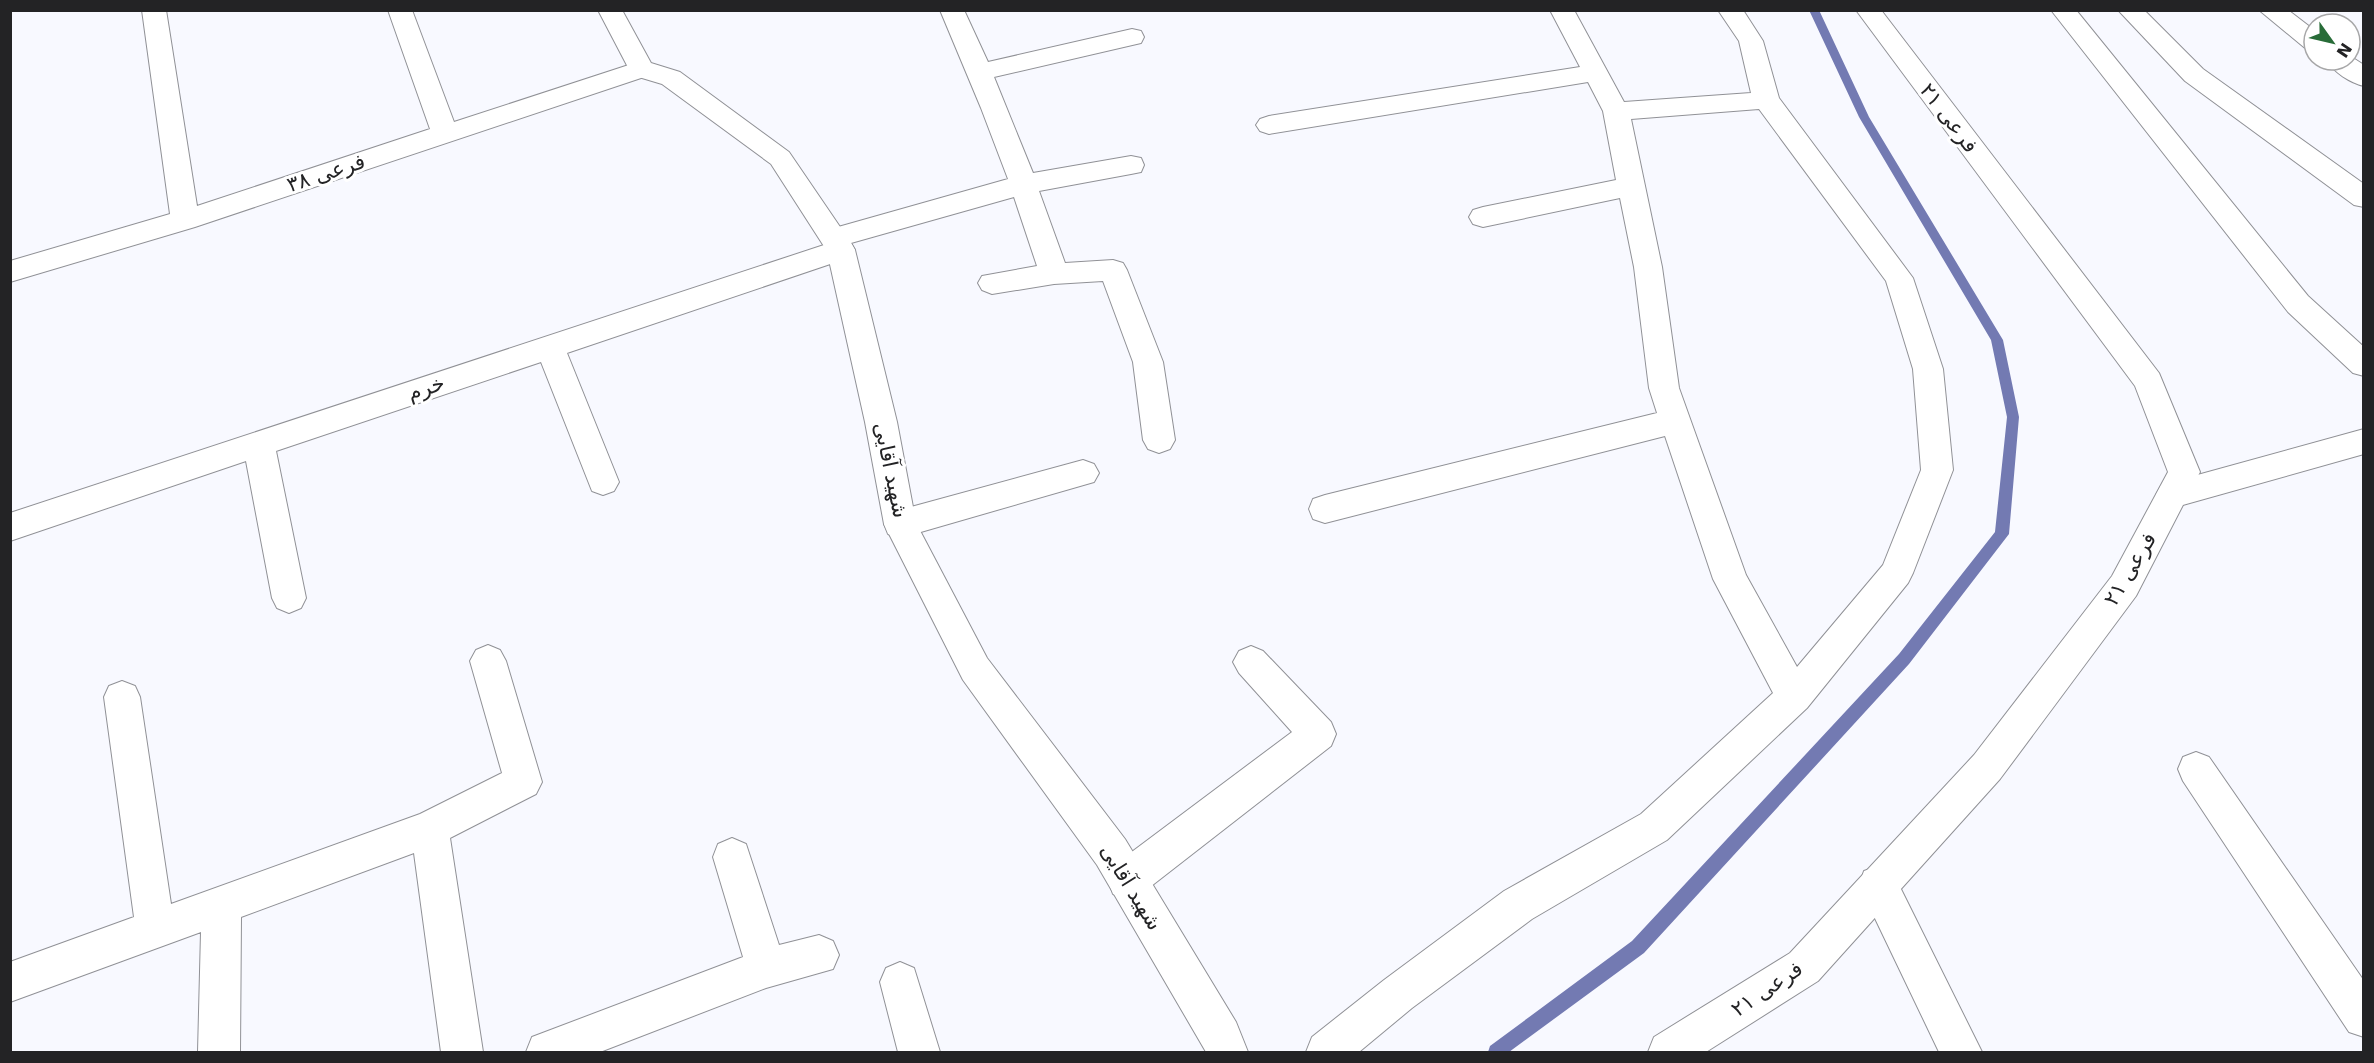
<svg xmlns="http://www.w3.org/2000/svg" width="2374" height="1063" viewBox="0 0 2374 1063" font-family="'DejaVu Sans',Cairo,sans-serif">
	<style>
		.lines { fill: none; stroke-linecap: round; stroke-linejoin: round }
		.stream { fill: #737ab2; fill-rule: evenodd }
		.minor-casing { stroke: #909196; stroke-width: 2 }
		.tertiary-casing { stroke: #909196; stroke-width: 2 }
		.minor { fill: #fff; fill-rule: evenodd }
		.tertiary { fill: #fff; fill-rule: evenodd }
		.labels { text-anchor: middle; stroke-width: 6; stroke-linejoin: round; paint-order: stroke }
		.street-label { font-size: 21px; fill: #232325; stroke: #fff }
	</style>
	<rect width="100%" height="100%" fill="#f8f9ff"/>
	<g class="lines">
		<path class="stream" d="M1809,10H1819L1869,117L2003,340L2019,417L2009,534L1909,664L1644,953L1509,1052H1488L1490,1046L1632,941L1899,654L1995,532L2007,417L1991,340L1859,117Z"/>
		<defs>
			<path id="minor" d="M142,10H166L197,206L430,129L388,10H412L454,122L641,61L650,63L654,69L650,75L195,227L10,282V261L170,214Z
				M940,10H964L988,62L1132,29L1141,31L1144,37L1141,43L994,77L1033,173L1131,156L1141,158L1144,165L1141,172L1131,174L1039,191L1065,263L1113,260L1123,263L1127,270L1163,362L1175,440L1170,449L1159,453L1148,449L1143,440L1133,362L1103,281L1054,284L992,294L982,290L978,283L982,276L1037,266L1014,197L851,243L855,250L851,257L567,353L619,482L614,491L603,495L592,491L541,362L276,451L306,598L301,608L289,613L277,608L272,598L246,461L10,541V513L824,245L820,238L824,231L1008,179L981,108Z
				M1550,10H1574L1624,102L1751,93L1739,41L1718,10H1743L1763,41L1779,98L1913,278L1943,369L1953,470L1913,573L1908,583L1807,708L1667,840L1532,919L1412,1008L1359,1052H1306L1312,1037L1384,980L1504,891L1641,814L1773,693L1713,579L1665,436L1325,523L1313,519L1309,509L1313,499L1325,495L1657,413L1649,388L1634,267L1620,198L1483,227L1473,224L1469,217L1473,210L1483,207L1616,180L1603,111L1588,82L1269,134L1260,131L1256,125L1260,119L1269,116L1580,67ZM1759,109L1886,281L1913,369L1921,470L1883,565L1797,667L1746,575L1679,388L1662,267L1631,119Z
				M2051,10H2076L2308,296L2364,347V376L2353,373L2288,312Z
				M2118,10H2144L2203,69L2364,184V207L2354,205L2185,81Z
				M2259,10H2288L2314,30V50L2305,48Z
				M2350,56L2364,65V86C2350,83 2334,72 2326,60H2350Z
				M2364,429V454L2172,508L2161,504L2156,495L2161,486L2172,482Z
				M1083,460L1094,464L1099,473L1094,482L900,538L888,534L884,524L888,514L900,510Z
				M488,645L500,650L506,661L542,782L536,794L450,838L483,1052H441L414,853L241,917L240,1052H198L201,932L10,1002V962L134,917L104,697L109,686L122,681L135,686L140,697L171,904L420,814L502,773L470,661L476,650Z
				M1251,646L1263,651L1331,722L1336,734L1331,746L1141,894L1127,899L1113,894L1108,880L1113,866L1292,732L1239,673L1233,662L1239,651Z
				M2196,752L2209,757L2364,981V1037L2349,1032L2183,781L2178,769L2183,757Z
				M732,838L746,844L779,945L819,935L833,941L839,955L833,969L766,988L600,1052H526L532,1037L743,957L713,857L718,844Z
				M1878,866L1892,871L1982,1052H1939L1859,885L1864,871Z
				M900,962L914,968L940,1052H898L880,982L886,968Z"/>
			<path id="tertiary" d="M598,10H622L651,63L680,72L789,152L851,243L855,250L897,422L916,523L987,658L1125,839L1236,1022L1248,1052H1206L1097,865L963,680L884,524L865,422L827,251L771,164L662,84L632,75Z
				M1856,10H1881L2159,373L2200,472L2136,596L2000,779L1818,981L1706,1052H1648L1654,1037L1790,953L1974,755L2112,576L2168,472L2135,386Z"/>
		</defs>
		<use href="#minor" class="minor-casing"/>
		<use href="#tertiary" class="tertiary-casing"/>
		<use href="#minor" class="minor"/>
		<use href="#tertiary" class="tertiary"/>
	</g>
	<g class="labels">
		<g class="street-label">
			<text transform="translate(1949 118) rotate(53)" y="7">فرعی ۲۱</text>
			<text transform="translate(326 173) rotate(-18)" y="7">فرعی ۳۸</text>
			<text transform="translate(426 388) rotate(-18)" y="7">خرم</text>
			<text transform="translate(891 470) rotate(78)" y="7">شهید آقایی</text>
			<text transform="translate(2130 569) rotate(-59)" y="7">فرعی ۲۱</text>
			<text transform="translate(1131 887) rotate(58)" y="7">شهید آقایی</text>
			<text transform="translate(1767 989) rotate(-34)" y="7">فرعی ۲۱</text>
		</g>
	</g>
	<rect width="2374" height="1063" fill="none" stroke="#232325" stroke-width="24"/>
	<g transform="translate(2332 42) rotate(124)"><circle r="28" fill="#ffffff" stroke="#a7a7a8" stroke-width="1.5"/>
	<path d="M0-4.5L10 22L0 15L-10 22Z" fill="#286c38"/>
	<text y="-9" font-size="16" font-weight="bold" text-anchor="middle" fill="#232325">N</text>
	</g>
</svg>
